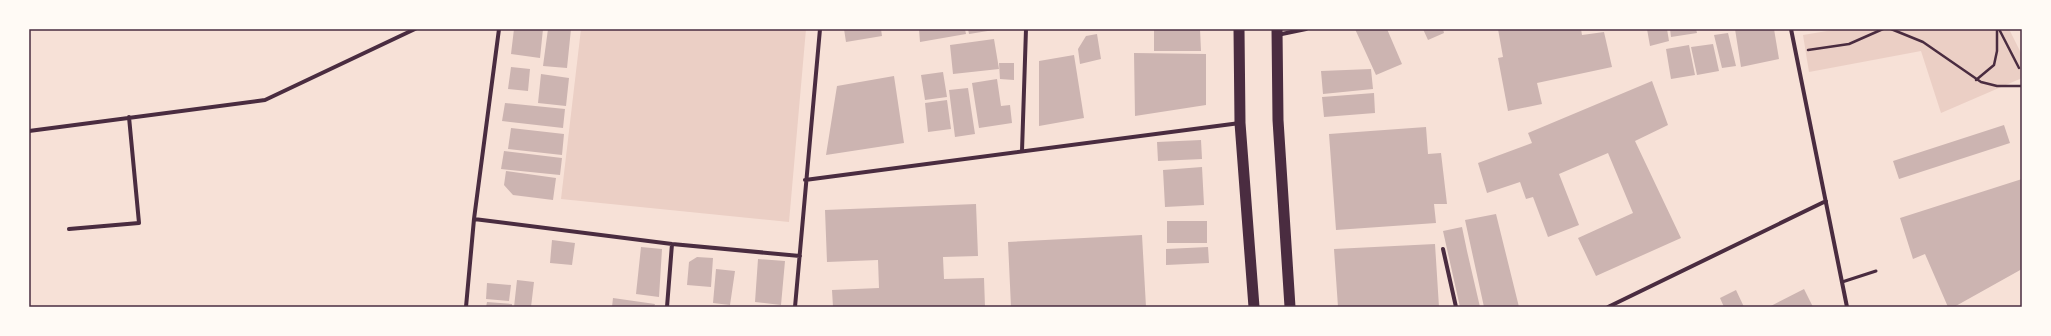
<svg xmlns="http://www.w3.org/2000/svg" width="2051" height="336" viewBox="0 0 2051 336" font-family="Raleway,sans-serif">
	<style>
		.green { fill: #ebcfc5 }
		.building { fill: #ccb4b1 }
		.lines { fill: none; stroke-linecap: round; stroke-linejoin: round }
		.path { stroke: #4a2c40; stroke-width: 2.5 }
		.service { stroke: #4a2c40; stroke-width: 3 }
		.minor { stroke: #4a2c40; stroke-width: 4 }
		.trunk { stroke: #4a2c40; stroke-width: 11 }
		.neatline { fill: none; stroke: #4a2c40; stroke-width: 1.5 }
	</style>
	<rect width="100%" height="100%" fill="#f7e1d7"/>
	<path class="green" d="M581,29H806L789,222L561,199Z
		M1839,29H2009L2022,55V78L1941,113L1921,51L1809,72L1803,35Z"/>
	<path class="building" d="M514,29H543L540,58L511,54Z
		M548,29H571L567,68L543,66Z
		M844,29H881L882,36L846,42Z
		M919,29H965L966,34L920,42Z
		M968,29H994V30L969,34Z
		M1154,29H1200L1201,51H1154Z
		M1355,29H1387L1402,64L1376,75Z
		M1423,29H1443L1444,33L1428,40Z
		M1498,29H1581L1582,35L1604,32L1612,67L1537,83L1542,104L1508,111L1498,58L1503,57Z
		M1647,29H1667L1669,41L1650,46Z
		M1670,29H1696L1697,33L1671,37Z
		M1735,29H1774L1779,59L1741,67Z
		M1728,33L1736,66L1722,68L1714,35Z
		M1097,34L1101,59L1080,64L1078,49L1086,36Z
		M994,39L999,69L953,74L950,45Z
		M1713,44L1719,71L1697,75L1691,47Z
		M1689,45L1695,75L1671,79L1666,49Z
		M1134,53L1206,54V105L1135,116Z
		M1074,55L1084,118L1039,126V61Z
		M999,63H1014V80L1000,79Z
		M511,67L530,69L528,91L508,89Z
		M1371,69L1373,89L1323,94L1321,71Z
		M943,72L947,97L925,100L921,75Z
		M541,74L569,78L566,106L538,103Z
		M894,76L904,143L826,155L837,86Z
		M997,79L1001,106L1010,105L1012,123L979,128L972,83Z
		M1652,81L1668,125L1635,141L1681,238L1596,276L1578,238L1633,213L1608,153L1559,174L1579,225L1548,237L1533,197L1526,199L1520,182L1487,193L1478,163L1532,143L1528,133Z
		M968,88L975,134L955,137L949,90Z
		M1374,93L1375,113L1324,117L1322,97Z
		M947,100L951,129L928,132L925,103Z
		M505,103L565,109L563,128L502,121Z
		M2004,125L2010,143L1899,179L1893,161Z
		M1426,127L1428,154L1441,153L1447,204H1434L1436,223L1336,230L1329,134Z
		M511,128L564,134L562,155L508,149Z
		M1201,140L1202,159L1158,161L1157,142Z
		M504,151L562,158L560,175L501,169Z
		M1202,167L1204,205L1165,207L1163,170Z
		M506,171L556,178L553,200L513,195L504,185Z
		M2022,179V269L1954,307H1948L1925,254L1913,259L1900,218Z
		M976,204L978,256L943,257L944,279L984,278L985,307H833L832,290L879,288L878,260L827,262L825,210Z
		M1496,214L1519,307H1484L1465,220Z
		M1167,221H1207V243H1167Z
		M1462,227L1467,251L1480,307H1460L1443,231Z
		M1142,235L1146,307H1011L1008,242Z
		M552,240L575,243L572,265L550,263Z
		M1435,244L1439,307H1338L1334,249Z
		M641,247L662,249L659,297L636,294Z
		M1208,247L1209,263L1166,265V249Z
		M697,257L713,258L711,287L687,285L689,262Z
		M758,259L785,261L781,305L755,302Z
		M716,269L735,271L730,305L713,303Z
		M517,280L534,282L531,307H514Z
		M487,283L511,285L509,301L486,299Z
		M1804,289L1813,307H1769Z
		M1736,290L1744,307H1724L1720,298Z
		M613,298L655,304L654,307H612Z
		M487,302L512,304V307H486Z"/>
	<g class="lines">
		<path class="path" d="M1891,29L1923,42L1981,82L1997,86H2022
			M1999,29L2019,68
			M1808,50L1849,44L1883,29
			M1976,80L1994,65L1997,51V29"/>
		<path class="service" d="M1842,282L1876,271"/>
		<path class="minor" d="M1791,29L1847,307
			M1277,35L1306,29
			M29,131L265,100L415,29
			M1022,151L1026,29
			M805,180L1240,123
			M474,219L672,244L800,256
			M69,229L139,223L129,117
			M1443,249L1456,307
			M466,307L474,219L499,29
			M667,307L672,244
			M795,307L820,29
			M1608,307L1826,201"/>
		<path class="trunk" d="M1239,29L1240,123L1254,307
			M1277,29L1278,120L1290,307"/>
	</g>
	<rect width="2051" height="336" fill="none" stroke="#fffaf5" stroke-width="60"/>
	<rect x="30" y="30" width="1991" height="276" class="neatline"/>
</svg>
